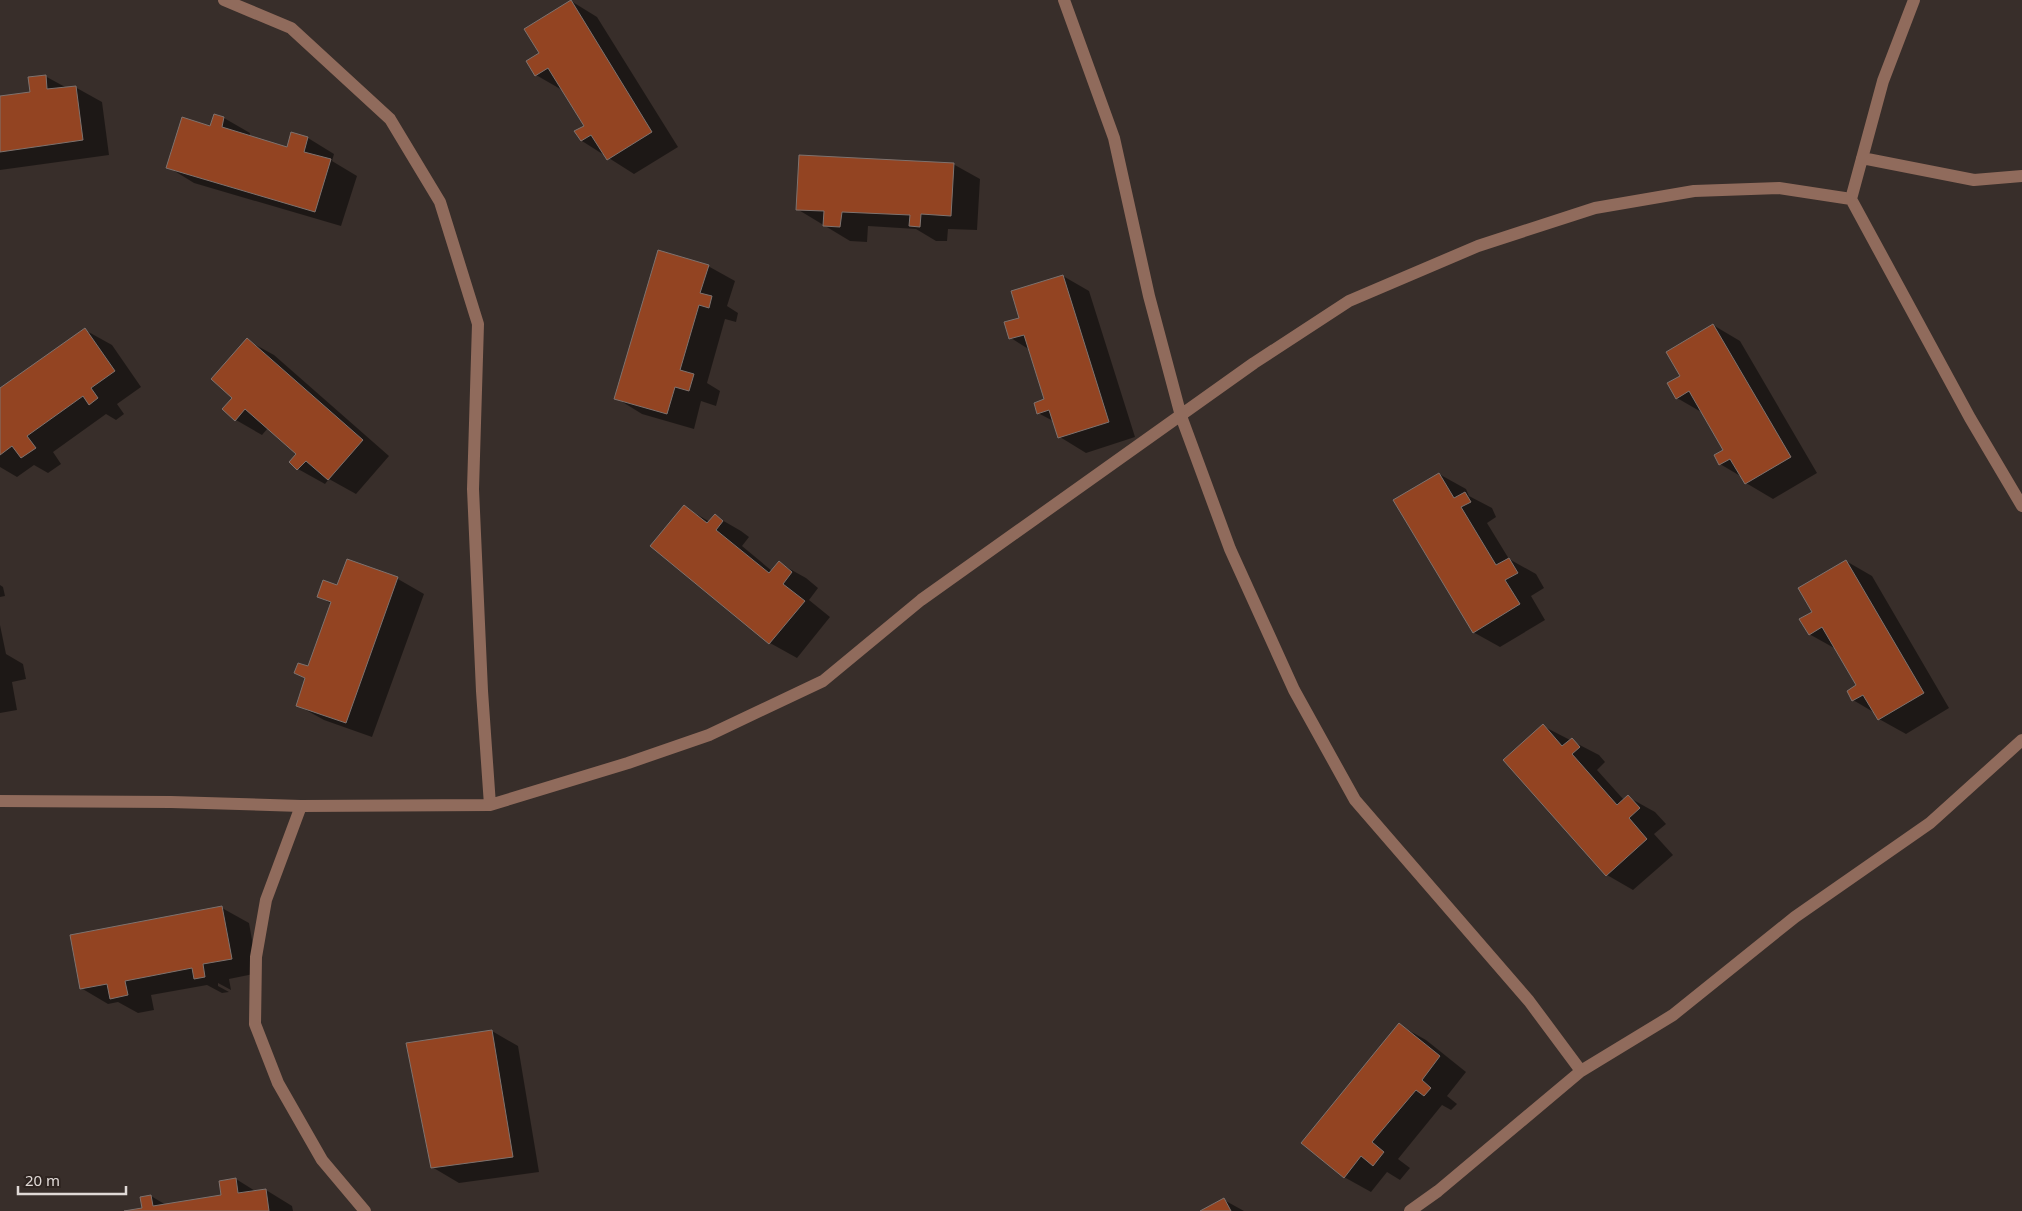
<svg xmlns="http://www.w3.org/2000/svg" width="2022" height="1211" viewBox="0 0 2022 1211" font-family="'Noto Sans',sans-serif">
	<style>
		.shadow { fill: #0007 }
		.building { fill: #934422; stroke: #7e726e }
		.lines { fill: none; stroke-linecap: round; stroke-linejoin: round }
		.minor { stroke: #906b5c; stroke-width: 12 }
	</style>
	<rect width="100%" height="100%" fill="#382e2a"/>
	<path class="shadow" d="M571,1L597,17L678,147L634,174L582,141L585,126L562,90L536,75L540,53Z
		M45,76L67,88L75,87L102,102L109,155L0,170V98L32,93Z
		M214,115L224,118L250,133L249,137L288,149L308,138L334,154L332,161L357,176L341,226L194,183L168,167L211,127Z
		M953,164L980,179L977,230L948,229L947,241H936L916,229L868,226L867,242L850,241L797,209Z
		M708,266L735,281L727,306L738,313L736,322L725,319L707,383L720,391L716,406L701,401L694,429L642,414L616,398Z
		M1063,276L1089,291L1135,437L1086,453L1060,437L1055,422L1038,413L1046,400L1030,350L1011,338Z
		M1713,325L1740,341L1817,473L1773,499L1746,483L1742,477L1720,464L1725,450L1703,413L1677,398L1681,376Z
		M85,330L112,345L141,387L117,404L124,414L116,420L106,414L53,452L61,464L48,473L34,465L17,477L0,467V389Z
		M247,340L274,355L389,456L356,494L329,479L325,484L298,469V454L268,428L262,435L236,420L234,397Z
		M1439,474L1466,489L1469,496L1492,508L1496,517L1487,523L1509,559L1536,574L1544,588L1531,596L1545,620L1500,647L1473,632Z
		M684,507L710,522L715,516L741,531L749,537L742,546L772,571L779,563L806,578L818,588L809,600L830,617L797,658L770,643L652,546Z
		M348,561L398,579L424,594L372,737L324,720L297,705L306,679L295,673L309,668L332,604L319,597L338,587Z
		M1846,561L1872,576L1949,708L1906,734L1879,719L1875,713L1853,700L1858,686L1836,649L1809,634L1814,612Z
		M0,585L3,587L5,596L0,597Z
		M0,625L6,654L23,664L26,679L12,682L17,710L0,713Z
		M1543,726L1599,755L1605,762L1597,770L1624,800L1628,797L1655,812L1666,824L1654,834L1673,855L1633,890L1607,875Z
		M222,908L249,923L258,973L229,979L231,990L218,983V986L229,992L222,993L207,985L151,995L154,1010L138,1013L118,1002L108,1004L81,988Z
		M1399,1025L1426,1040L1466,1072L1447,1096L1457,1104L1451,1110L1442,1105L1398,1159L1410,1168L1400,1180L1387,1172L1371,1192L1344,1177Z
		M492,1031L518,1046L539,1172L459,1183L432,1167Z
		M236,1179L257,1192L266,1190L292,1206L293,1211H133L143,1209L151,1196L166,1205L222,1196Z
		M1224,1200L1244,1211H1203Z"/>
	<path class="building" d="M571,0L652,132L607,160L591,135L581,141L574,131L584,126L548,68L535,76L526,61L539,53L524,29Z
		M46,75L47,89L76,86L83,140L0,152V96L30,92L28,77Z
		M214,114L224,117L222,127L287,147L291,132L308,137L304,152L331,159L315,212L166,168L182,117L210,126Z
		M799,155L954,163L951,216L921,214L920,227L909,226L910,215L842,212L840,227L823,226L824,211L796,210Z
		M658,250L709,265L700,293L712,296L709,308L699,305L680,370L694,374L689,391L675,387L667,414L614,399Z
		M1063,275L1109,422L1058,438L1049,410L1037,414L1034,403L1044,399L1024,335L1009,339L1004,322L1019,318L1011,291Z
		M1713,324L1791,457L1745,484L1730,459L1719,465L1714,455L1723,450L1689,391L1676,399L1667,383L1680,376L1666,352Z
		M85,328L115,371L91,388L98,398L89,405L83,396L27,436L36,448L21,458L12,446L0,455V388Z
		M247,338L363,440L328,480L306,461L297,470L289,462L296,454L245,409L235,421L222,409L232,398L211,379Z
		M1439,473L1454,498L1465,492L1471,502L1461,507L1496,565L1509,558L1518,573L1505,580L1520,604L1473,633L1393,500Z
		M684,505L707,523L715,514L723,521L716,530L769,573L779,561L792,572L783,584L805,601L769,644L650,546Z
		M347,559L398,577L346,723L296,706L305,678L294,673L298,663L308,666L331,602L317,597L323,580L337,585Z
		M1846,560L1924,693L1878,720L1863,695L1852,701L1847,691L1856,685L1822,627L1809,635L1799,619L1812,612L1798,588Z
		M1543,724L1562,746L1572,738L1580,747L1572,754L1617,805L1628,795L1640,808L1629,818L1647,839L1606,876L1503,760Z
		M222,906L232,959L203,964L205,977L194,979L192,968L125,981L128,995L110,999L107,984L80,989L70,935Z
		M1399,1023L1440,1056L1422,1080L1431,1088L1424,1096L1416,1090L1372,1142L1384,1152L1373,1166L1361,1156L1344,1178L1301,1143Z
		M492,1030L513,1157L431,1168L406,1043Z
		M236,1178L238,1193L266,1189L269,1211H124L142,1208L140,1197L151,1195L153,1206L221,1195L219,1181Z
		M1224,1198L1231,1211H1200Z"/>
	<g class="lines">
		<path class="minor" d="M224,0L291,28L390,119L440,202L478,324L473,489L482,691L490,805
			M1064,0L1114,138L1149,296L1181,416L1230,549L1294,690L1355,800L1529,1001L1581,1071
			M1914,0L1883,81L1851,199L1970,418L2022,506
			M1862,158L1974,180L2022,176
			M0,801L171,802L301,806L490,805L628,763L709,735L823,681L921,600L1254,363L1349,301L1478,246L1595,208L1694,191L1779,188L1851,199
			M301,806L266,900L256,957L255,1024L278,1083L322,1160L365,1211
			M1410,1211L1438,1191L1581,1071L1673,1015L1795,917L1930,823L2022,740"/>
	</g>
	<path d="M18 1186v8h108v-8" fill="none" stroke="#e0d9d6" stroke-width="2.5"/>
	<text x="25" y="1186" font-size="15" fill="#e0d9d6" stroke="#2e2420" stroke-width="4" paint-order="stroke">20 m</text>
</svg>
